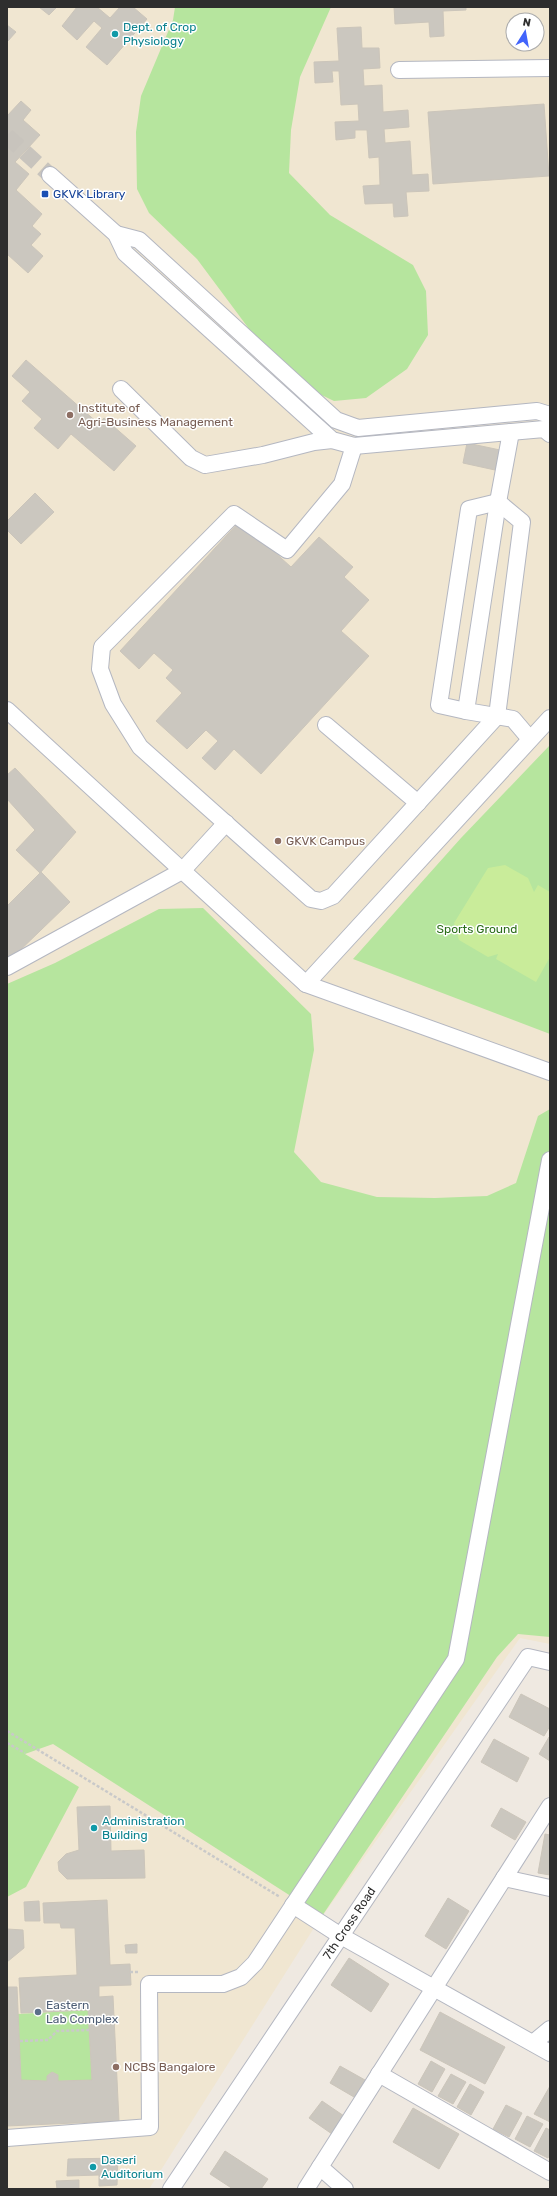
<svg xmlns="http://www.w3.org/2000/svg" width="557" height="2196" viewBox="0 0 557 2196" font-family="Rubik,sans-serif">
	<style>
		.education { fill: #f0e6d1; fill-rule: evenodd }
		.green { fill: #b6e59e }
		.pitch { fill: #c9ec9a }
		.building { fill: #cbc7bf; stroke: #cbc5ba }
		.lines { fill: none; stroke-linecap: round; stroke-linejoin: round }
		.minor-tunnel { stroke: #c8c4bd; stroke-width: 16; stroke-dasharray: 16 8; stroke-linecap: butt }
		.minor-casing { stroke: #b4b7c1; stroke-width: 18 }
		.path { stroke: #c9c9c9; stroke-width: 2.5; stroke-dasharray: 3 2; stroke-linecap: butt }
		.minor { stroke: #fff; stroke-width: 16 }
		.culture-dot { fill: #0f9aa8; stroke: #fff; stroke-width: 1.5 }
		.transit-dot { fill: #1a4fb4; stroke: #fff; stroke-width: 1.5 }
		.education-dot { fill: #8d6e63; stroke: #fff; stroke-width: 1.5 }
		.service-dot { fill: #5c6f8a; stroke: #fff; stroke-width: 1.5 }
		.labels { text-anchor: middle; stroke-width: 3; stroke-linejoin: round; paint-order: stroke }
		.culture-label { font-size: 12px; fill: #0d838f; stroke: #fff; text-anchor: start }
		.transit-label { font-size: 12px; fill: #164399; stroke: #fff; text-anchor: start }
		.education-label { font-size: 12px; fill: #785e54; stroke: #fff; text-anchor: start }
		.park-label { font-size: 12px; fill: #2c6e1b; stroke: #fff }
		.street-label { font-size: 12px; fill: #2e2e2e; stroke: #fff }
		.service-label { font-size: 12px; fill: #4e5e75; stroke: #fff; text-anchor: start }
	</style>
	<rect width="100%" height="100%" fill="#efe9e1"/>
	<path class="education" d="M7,7H550V1644L520,1638L312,1931L149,2189H7ZM513,20H537V44H513Z"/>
	<path class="green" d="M175,7H331L300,77L291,130L289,173L330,215L413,265L426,291L428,335L407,369L366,398L334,401L307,388L261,345L197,259L149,213L137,189L136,132L141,96L173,20Z
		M550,745V1034L353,959L461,838Z
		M203,908L311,1014L314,1050L294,1152L321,1182L377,1197L435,1198L487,1196L516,1183L538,1116L550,1109V1637L518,1634L497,1657L322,1916L53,1744L25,1754L79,1787L26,1887L7,1897V984L55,963L159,909Z
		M88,2010L92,2080L58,2081V2075L52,2072L47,2076V2081L21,2080L18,2014Z"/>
	<path class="pitch" d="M505,865L528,878L534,892L538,885L550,892V957L536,982L496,959L498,954L488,957L459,940L454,923L488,868Z"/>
	<path class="building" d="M39,7H57L49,15Z
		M77,7H97L110,18L120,7H133L147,19L107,65L86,47L102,28L94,21L77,40L62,26Z
		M394,7H466V10L443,11L444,36L430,37L429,22L395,24Z
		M7,25L16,32L7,42Z
		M361,27L362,48H379L380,68L363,69L364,86L382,85L383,112L408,110L409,127L384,129L385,143L410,141L412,175L428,174L429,191L406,192L408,216L394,217L393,203L365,204L363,186L380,185L379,157L369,158L367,130H355V138L336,140L335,122L359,121L358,104L341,105L339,71H332L333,82L315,83L314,62L339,61L337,28Z
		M21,101L31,110L23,120L40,135L15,162L29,174L16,190L42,214L32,226L41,234L31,245L43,256L28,273L7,254V116Z
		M544,104L549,176L433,184L428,112Z
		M26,360L99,424L104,418L136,446L114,471L71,434L58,449L34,428L42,419L22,401L30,392L12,376Z
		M467,443L500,450L495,470L463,463Z
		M35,493L54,512L21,544L7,530V521Z
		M240,521L291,567L319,537L353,567L344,577L369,600L341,631L369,656L261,774L234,749L215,770L202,758L218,741L206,730L187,749L156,721L182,693L166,678L173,670L154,653L139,669L120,651Z
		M15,768L76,832L40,873L16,850L35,830L7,799V775Z
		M41,872L70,902L11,959L7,955V906Z
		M521,1694L550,1709V1726L544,1736L509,1717Z
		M549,1737H550V1761L539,1754Z
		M494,1739L529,1758L517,1782L481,1762Z
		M110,1806L111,1851L144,1850L145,1878L67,1879L59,1871L58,1862L66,1854L79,1850L77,1807Z
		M501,1808L526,1822L515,1840L491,1826Z
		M545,1834L550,1835V1875L538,1873Z
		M448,1898L469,1911L446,1949L425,1936Z
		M107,1900L110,1965L130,1964L131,1985L99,1986V1997L113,1996L119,2121L7,2126V1987H17L21,2080L47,2081V2076L52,2072L58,2075V2081L92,2080L88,2010L21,2013L19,1978L77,1975L75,1928H61L60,1923H44L43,1903Z
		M39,1901L40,1921H25L24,1902Z
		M7,1929L23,1930L24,1948L7,1962Z
		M137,1944V1953H126L125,1945Z
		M349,1958L389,1984L371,2012L331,1985Z
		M440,2012L505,2047L485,2084L420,2050Z
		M431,2061L445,2069L432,2092L418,2084Z
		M340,2066L365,2080L354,2097L330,2083Z
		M451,2074L466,2082L453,2104L438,2096Z
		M470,2084L484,2092L471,2115L457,2107Z
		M550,2086V2122L534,2114Z
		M322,2101L344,2116L332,2134L309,2118Z
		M506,2105L522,2113L509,2137L493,2129Z
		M413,2108L459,2134L439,2169L393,2142Z
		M527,2116L543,2124L530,2147L515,2139Z
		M546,2128L550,2130V2154L548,2158L534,2151Z
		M225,2151L268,2179L261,2189H233L210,2174Z
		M118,2158L117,2185L99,2186V2175L67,2176L68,2159Z
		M79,2180V2189H57L56,2181Z"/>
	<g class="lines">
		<path class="minor-tunnel" d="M7,136L50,175"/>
		<defs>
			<g id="minor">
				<path d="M399,70L550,68"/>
				<path d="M50,175L116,234L125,253L332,440L354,446L544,429L550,434"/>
				<path d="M116,234L139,240L336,420L358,428L537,411L550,415"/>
				<path d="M121,389L191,458L205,465L263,455L314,442L332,440"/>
				<path d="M511,432L498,502L466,711L513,719L530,739"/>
				<path d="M354,446L342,484L287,550L234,514L102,647L100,669L113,704L140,747L311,899L321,901L333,896L497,716L522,522L498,502L469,509L439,705L466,711"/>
				<path d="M7,710L306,984L550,718"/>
				<path d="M326,725L418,803"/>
				<path d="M7,967L182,871L226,823"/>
				<path d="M306,984L550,1072"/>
				<path d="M504,1878L550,1888"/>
				<path d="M293,1905L341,1936L550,2053"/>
				<path d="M533,2043L550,2029"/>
				<path d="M379,2074L550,2172"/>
				<path d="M7,2138L150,2127L149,1984H223L241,1977L255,1963L456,1659L550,1160"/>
				<path d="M320,2167L345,2189"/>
				<path id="s1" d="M171,2189L528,1657L550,1662"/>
				<path d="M306,2189L550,1806"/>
			</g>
		</defs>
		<use href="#minor" class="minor-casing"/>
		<path class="path" d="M7,1731L280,1897
			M7,1743L25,1753
			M130,1972H139
			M20,2041L48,2040L57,2031L89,2030"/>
		<use href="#minor" class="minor"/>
	</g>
	<g class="culture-dot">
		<circle cx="115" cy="34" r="4"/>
		<circle cx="94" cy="1828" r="4"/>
		<circle cx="93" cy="2167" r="4"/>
	</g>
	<rect class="transit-dot" x="41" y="190" width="8" height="8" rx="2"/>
	<g class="education-dot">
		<circle cx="70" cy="415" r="4"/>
		<circle cx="278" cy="841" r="4"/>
		<circle cx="116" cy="2067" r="4"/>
	</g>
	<circle class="service-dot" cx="38" cy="2012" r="4"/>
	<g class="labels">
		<g class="culture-label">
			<text x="123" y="31">Dept. of Crop<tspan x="123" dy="14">Physiology</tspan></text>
			<text x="102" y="1825">Administration<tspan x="102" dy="14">Building</tspan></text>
			<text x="101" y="2164">Daseri<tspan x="101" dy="14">Auditorium</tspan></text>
		</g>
		<g class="transit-label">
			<text x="53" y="198">GKVK Library</text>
		</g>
		<g class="education-label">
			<text x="78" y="412">Institute of<tspan x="78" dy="14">Agri-Business Management</tspan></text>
			<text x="286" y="845">GKVK Campus</text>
			<text x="124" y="2071">NCBS Bangalore</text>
		</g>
		<g class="park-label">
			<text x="477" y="933">Sports Ground</text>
		</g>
		<g class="street-label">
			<text dy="4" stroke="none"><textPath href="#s1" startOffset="320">7th Cross Road</textPath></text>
		</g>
		<g class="service-label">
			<text x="46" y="2009">Eastern<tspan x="46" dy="14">Lab Complex</tspan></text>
		</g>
	</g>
	<rect width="557" height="2196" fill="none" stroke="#2e2e2e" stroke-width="16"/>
	<g transform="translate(525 32) rotate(11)"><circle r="19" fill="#ffffff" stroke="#ababab"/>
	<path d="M0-3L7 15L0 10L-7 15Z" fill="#4264fb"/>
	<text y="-6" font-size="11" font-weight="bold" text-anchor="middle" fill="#2e2e2e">N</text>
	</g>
</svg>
